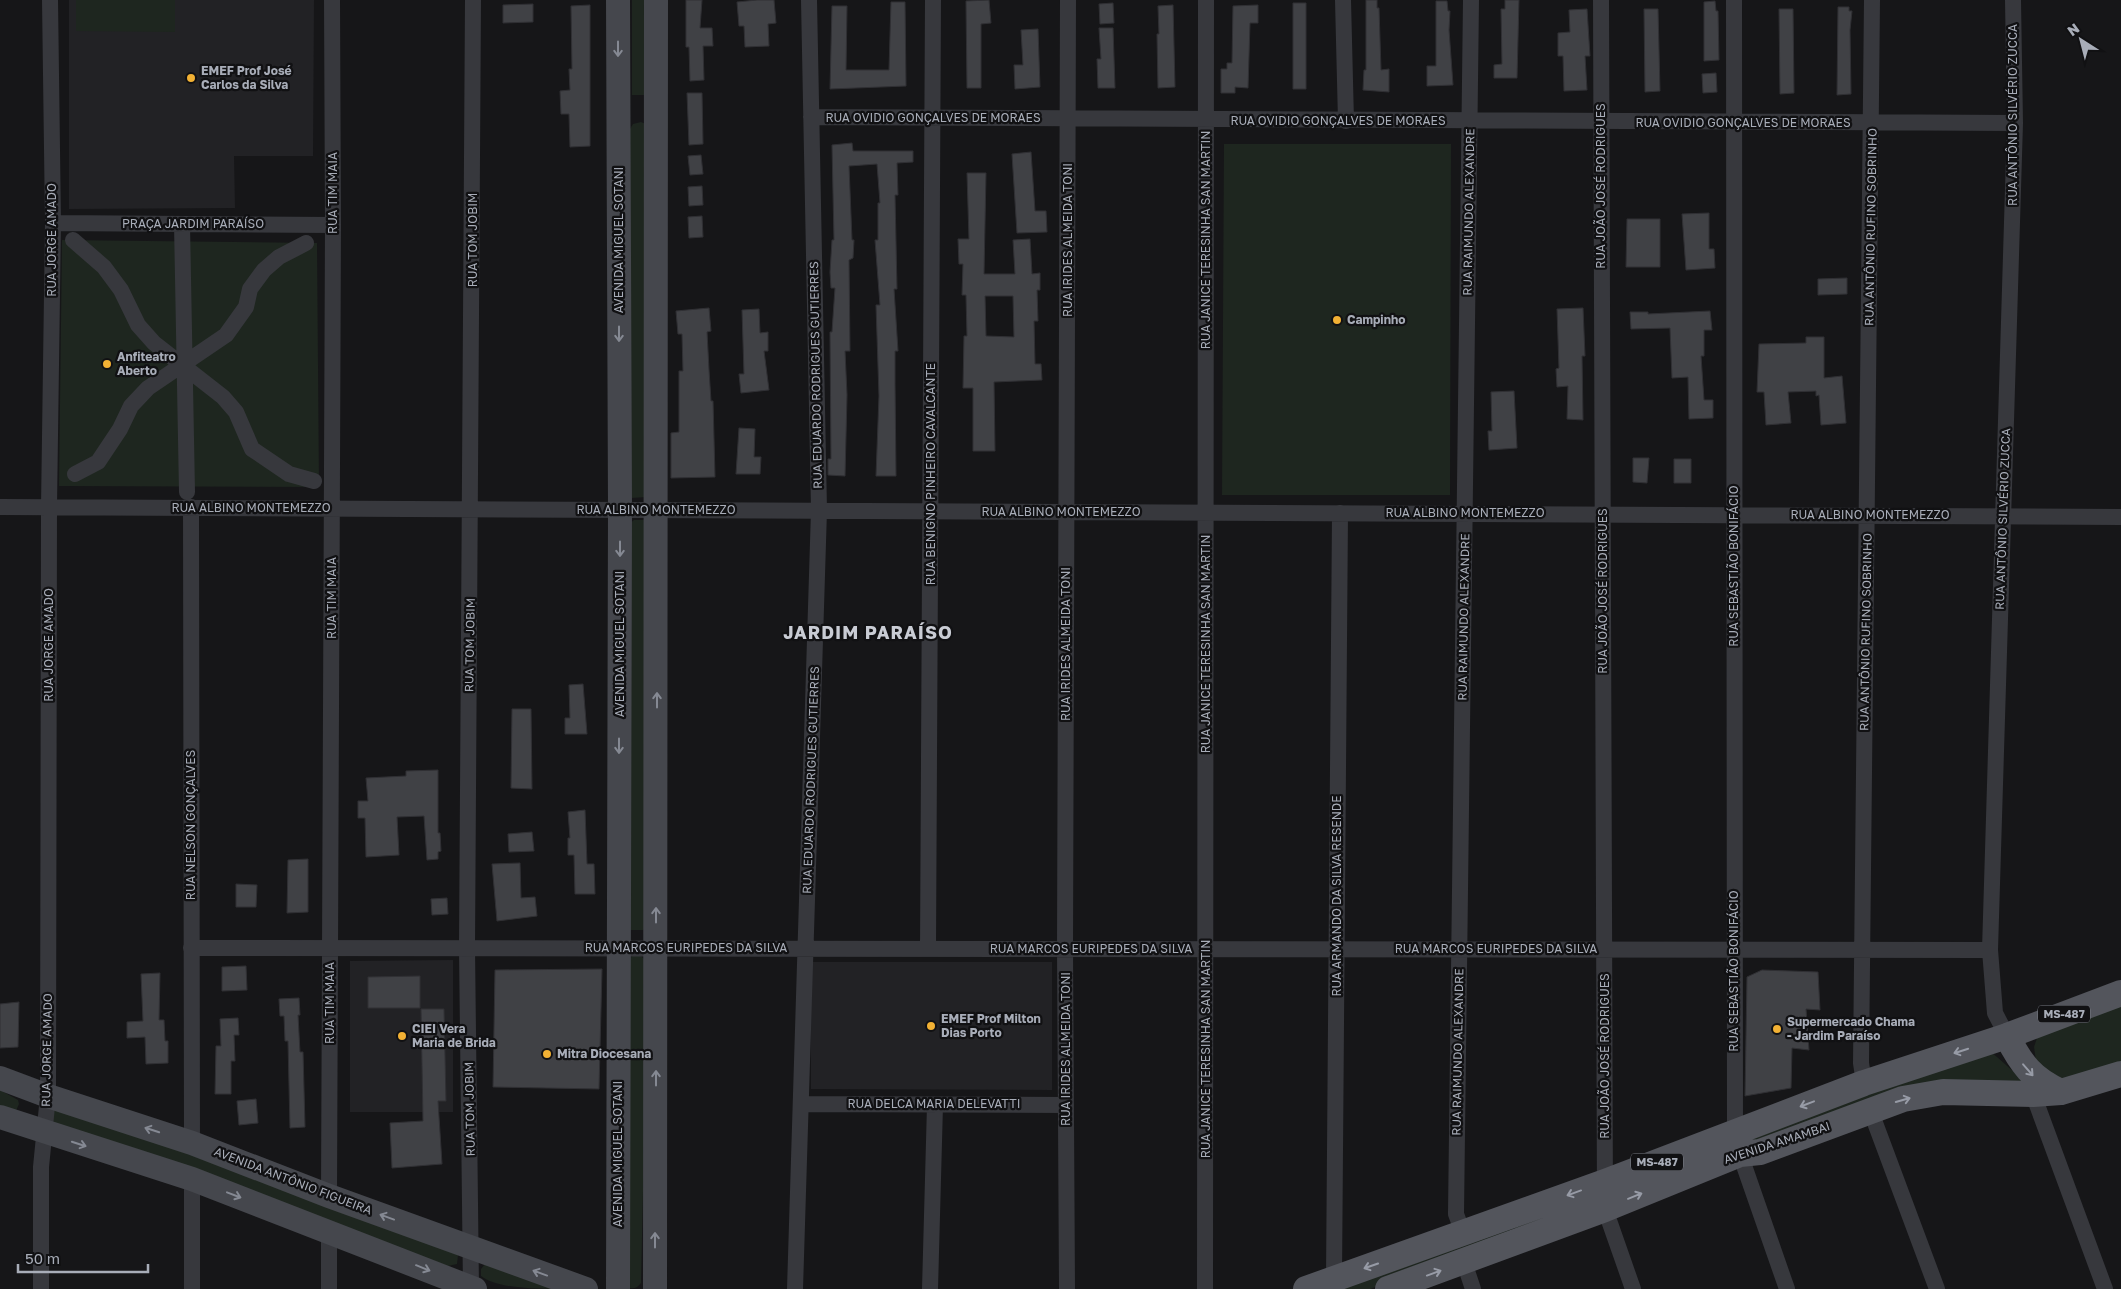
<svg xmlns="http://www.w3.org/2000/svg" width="2121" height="1289" viewBox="0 0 2121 1289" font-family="'Golos Text',sans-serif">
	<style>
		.built { fill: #222225 }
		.green { fill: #1e261f }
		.building { fill: #404145; stroke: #303034; fill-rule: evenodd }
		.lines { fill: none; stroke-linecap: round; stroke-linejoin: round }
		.street { stroke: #37383d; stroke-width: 16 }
		.secondary { stroke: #45474d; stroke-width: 24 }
		.primary { stroke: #53555c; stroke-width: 26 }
		.oneway { stroke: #858993 }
		.oneway2 { stroke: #979ba6 }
		.poi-dot { fill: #f2b134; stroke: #111113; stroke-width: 2 }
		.labels { text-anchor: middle; stroke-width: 4.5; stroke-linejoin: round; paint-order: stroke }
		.shield { fill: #111113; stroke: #7b7e86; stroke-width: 1 }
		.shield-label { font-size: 11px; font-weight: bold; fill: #a8adb8 }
		.poi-label { font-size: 12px; font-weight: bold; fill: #a8adb8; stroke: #111113; text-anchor: start }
		.street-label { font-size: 12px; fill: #a8adb8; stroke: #111113 }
		.district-label { font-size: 18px; font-weight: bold; letter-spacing: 1px; fill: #c9ccd4; stroke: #111113 }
	</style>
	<rect width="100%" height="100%" fill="#161618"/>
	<path class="built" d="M69,0H314L313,156H234L235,208L69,209Z
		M453,960V1112H350V961Z
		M811,962H1052V1090L811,1089Z"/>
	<path class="green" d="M76,0H175V32L76,31Z
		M632,0H652L651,95H632Z
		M641,122L648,125L647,497L631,498L630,129L633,124Z
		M1224,144H1451L1450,495H1222Z
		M62,240L317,243L319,487L59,486Z
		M634,520H644L648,926L643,930H631L627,925L629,524Z
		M634,955L641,956L648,963L641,1283C637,1288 634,1289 628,1288L630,958Z
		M2121,1002V1065L2060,1083L2036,1061L2034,1047L2039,1032Z
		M1989,1050L2030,1086L1891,1098L1370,1289H1324Z
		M0,1090L18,1100L19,1104L15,1113L0,1111Z
		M57,1108L197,1152L458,1255L457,1264L448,1266L55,1123L51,1118L52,1112Z
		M485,1264L563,1289C540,1289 497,1289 481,1276V1269Z"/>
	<path class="building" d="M686,0H702L700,28H712L713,46H703L704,80L690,81L689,47H686Z
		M757,0H774L776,23L768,24L769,46L745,47L744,26H739L737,2Z
		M989,0L991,23L981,24V88H967L966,1Z
		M1366,0H1377V8H1379L1381,70L1389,69V92L1363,90L1364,70H1366Z
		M1505,0H1519L1517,78H1494V65L1502,64L1501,9H1505Z
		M1436,1H1447L1448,11H1450L1449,30L1453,85L1427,86V66H1436Z
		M1715,1L1716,11H1718L1719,60L1704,61V2Z
		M891,2H905L906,86L830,89L832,6H847L846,70H889Z
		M1113,3L1114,23L1100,24L1099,4Z
		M1293,3H1306V89H1293Z
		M533,4V22L503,23V5Z
		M590,5V146L570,147L569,114H561L560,91L570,90L569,69H572L571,6Z
		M1173,5L1175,87L1158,88L1157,34H1159L1158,6Z
		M1258,5V23H1250L1248,88L1235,87V93H1221V69H1227V63H1232L1233,6Z
		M1838,7H1849V11H1852L1850,30L1851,94L1837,95Z
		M1587,9L1590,56H1585L1587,90L1564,91L1563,56H1558V33L1570,32L1569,10Z
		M1644,9H1658L1660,91L1645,92Z
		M1779,9H1793L1794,93L1780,94Z
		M1099,28H1113L1115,88H1098L1097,59H1101Z
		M1038,29L1040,87L1015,89L1014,65H1023L1021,30Z
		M1716,73L1717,92L1703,93L1702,74Z
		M687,93H702L703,144L689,145Z
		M852,143L853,151H913V162L897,163L898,195H895L897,289H894L898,351H895V383L896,476H876L879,396L876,305H880L875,240H878V203H880L877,164L849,166L852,240H854L853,258L849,260L850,351H845L847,395L845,476L828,475V459H831L830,332H832L835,288H831L830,272L832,240H834L832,145Z
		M1031,152L1035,211H1046L1047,232L1017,233L1012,154Z
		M701,155L703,174L690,175L688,156Z
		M967,173H986L984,274H1015L1013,240L1030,239L1032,274L1040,273V290H1037L1038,321H1034L1035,364H1041L1042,380L994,382L995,451H973V388H963L964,336H967L966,295H962L963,264H959L958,239H969ZM985,296H1013L1014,337L986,336Z
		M702,186L703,205L689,206L688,187Z
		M1709,213V249H1714L1715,268L1686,270L1682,214Z
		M702,216L703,237L689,238L688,217Z
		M1627,219H1660V267H1626Z
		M1847,278V294L1818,295V279Z
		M709,308L711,331L707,332L709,370L711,401H713L715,477L671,478V433L679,432V371H683L682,334H678L676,311Z
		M1583,308L1585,356H1582L1583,420L1567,419L1568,386L1557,387L1556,369L1559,368L1557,309Z
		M759,309L760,333L768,332V351H764L769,390L741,393L739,374H744L742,310Z
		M1710,311L1712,330H1704V356H1701L1704,400H1713V418L1689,419L1688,377L1672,378L1670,328L1631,329L1630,312H1648V314Z
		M1806,337H1824V378L1842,376L1846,423L1821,425L1819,395L1816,396V391L1788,392L1791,423L1766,425L1764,392H1757L1759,344L1806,343Z
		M1514,391L1517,448L1489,450L1488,431H1492L1491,392Z
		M739,428L755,429L754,457H761L760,474H736Z
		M1633,458H1649L1647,483L1633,482Z
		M1674,459H1691V483H1674Z
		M583,684L587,734H565V718H570L569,685Z
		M512,709H531L532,789L511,788Z
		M438,770V833H440L441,851L438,852V859L427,860L424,816L397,817L399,855L366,857L365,818H358V801H368L366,778L406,776V771Z
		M585,810L587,864H594L595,894H575L574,855H568V838H570L568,812Z
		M532,832L534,851L509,852L508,834Z
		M308,859V912L287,913L288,860Z
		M520,863L521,898L535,897L537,916L497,921L492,864Z
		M236,884L257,885L256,907H236Z
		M447,898L448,914L432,915L431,899Z
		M246,966L247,990L222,991V967Z
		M602,969L599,1089L493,1087L495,970Z
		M1762,970L1818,972L1820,1010L1806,1009L1809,1050L1792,1048L1791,1088L1745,1096L1747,977Z
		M160,973L159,1020H164L165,1041H168V1063L146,1064L145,1037L127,1038V1022L143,1021L141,974Z
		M420,976V1008H368V977Z
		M299,998L300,1015H298L300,1052H303L305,1127L290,1128L288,1041H285L284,1016H280L279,999Z
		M19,1002L18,1047L0,1048V1004Z
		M421,1009H444L446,1101H438L442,1164L392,1168L390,1123L423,1121Z
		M238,1018L239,1035H234L235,1061H231V1094H215L216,1046H221L220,1019Z
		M256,1099L258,1123L239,1125L237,1101Z"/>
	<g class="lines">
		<path class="street" d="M1343,0L1346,121
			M1601,0L1605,1209L1633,1289
			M1734,0L1735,1132
			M811,117L2015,123
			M53,223L333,225
			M182,224L187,492
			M73,240L104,267L121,290L138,325L154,343L223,397L236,412L252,449L289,474L314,481
			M75,474L98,462L120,429L131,406L148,388L226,335L246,307L250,289L264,270L279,257L306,243
			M0,507L2121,517
			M191,507L192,1143
			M191,948L1990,950
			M928,949L933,0
			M2007,1036L1995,1013L1990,950L2015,123L2013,0
			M1864,1083L1861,1063L1872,0
			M2033,1094L2105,1289
			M801,1104L1066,1105
			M1871,1112L1937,1289
			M1740,1154L1787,1289
			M192,1179V1289
			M329,1196L333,225L332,0
			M1463,1233L1456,1214L1471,0
			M1464,1262L1473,1289
			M1334,1279L1340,513
			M41,1289V1167L48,1096L49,507L53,223L50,0
			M329,1289V1231
			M471,1289L467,948L473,0
			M795,1289L819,510L809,0
			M930,1289L935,1105
			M1067,1289L1065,949L1068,0
			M1205,1289L1206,0"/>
		<path class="secondary" d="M618,0L620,509L618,1289
			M0,1078L48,1096L192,1143L329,1196L586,1289
			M0,1117L192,1179L475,1289
			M655,1289L656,0"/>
		<path class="primary" d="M2007,1036C2021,1064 2032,1079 2061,1092
			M1306,1289L1605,1182L1864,1083L2007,1036L2121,993
			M1388,1289L1605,1209L1740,1154L1760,1152L1903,1099L1943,1092L2033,1094L2061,1092L2121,1074"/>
	</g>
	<defs><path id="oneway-shaft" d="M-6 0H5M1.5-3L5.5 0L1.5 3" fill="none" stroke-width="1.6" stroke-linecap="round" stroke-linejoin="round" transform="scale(1.25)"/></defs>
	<g class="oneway">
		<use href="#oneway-shaft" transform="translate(618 49) rotate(90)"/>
		<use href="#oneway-shaft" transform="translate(619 334) rotate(90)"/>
		<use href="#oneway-shaft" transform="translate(620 549) rotate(90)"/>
		<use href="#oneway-shaft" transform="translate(657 700) rotate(-90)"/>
		<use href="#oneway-shaft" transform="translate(619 746) rotate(90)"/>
		<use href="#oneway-shaft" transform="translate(656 915) rotate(-90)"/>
		<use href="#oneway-shaft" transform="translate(656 1078) rotate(-90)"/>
		<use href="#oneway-shaft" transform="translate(152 1130) rotate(-162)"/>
		<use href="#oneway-shaft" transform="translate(79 1144) rotate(18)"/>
		<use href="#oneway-shaft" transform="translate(234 1195) rotate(21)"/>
		<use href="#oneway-shaft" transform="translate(387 1217) rotate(-160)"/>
		<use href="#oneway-shaft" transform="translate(655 1240) rotate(-90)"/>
		<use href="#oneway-shaft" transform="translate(423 1268) rotate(22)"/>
		<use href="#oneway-shaft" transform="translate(540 1273) rotate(-160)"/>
	</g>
	<g class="oneway2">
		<use href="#oneway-shaft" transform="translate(1961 1051) rotate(162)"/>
		<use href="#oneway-shaft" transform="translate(2028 1070) rotate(49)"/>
		<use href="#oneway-shaft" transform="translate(1903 1100) rotate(-16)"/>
		<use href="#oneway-shaft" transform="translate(1807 1104) rotate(159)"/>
		<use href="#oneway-shaft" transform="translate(1574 1193) rotate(160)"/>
		<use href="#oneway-shaft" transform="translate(1635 1196) rotate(-22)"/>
		<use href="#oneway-shaft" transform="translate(1371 1266) rotate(161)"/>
		<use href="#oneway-shaft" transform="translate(1434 1273) rotate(-20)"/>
	</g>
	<g class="poi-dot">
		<circle cx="191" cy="78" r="5"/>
		<circle cx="1337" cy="320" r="5"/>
		<circle cx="107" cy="364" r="5"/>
		<circle cx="931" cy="1026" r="5"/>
		<circle cx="1777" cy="1029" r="5"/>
		<circle cx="402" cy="1036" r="5"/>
		<circle cx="547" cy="1054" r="5"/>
	</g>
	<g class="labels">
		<g class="shield">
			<rect x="2038" y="1005.5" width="52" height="17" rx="4"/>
			<rect x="1631" y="1153.5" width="52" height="17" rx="4"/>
		</g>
		<g class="shield-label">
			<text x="2064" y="1018">MS-487</text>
			<text x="1657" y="1166">MS-487</text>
		</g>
		<g class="poi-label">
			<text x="201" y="75">EMEF Prof José<tspan x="201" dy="14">Carlos da Silva</tspan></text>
			<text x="1347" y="324">Campinho</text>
			<text x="117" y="361">Anfiteatro<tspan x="117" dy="14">Aberto</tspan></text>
			<text x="941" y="1023">EMEF Prof Milton<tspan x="941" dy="14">Dias Porto</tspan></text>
			<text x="1787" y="1026">Supermercado Chama<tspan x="1787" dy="14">- Jardim Paraíso</tspan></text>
			<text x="412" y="1033">CIEI Vera<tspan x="412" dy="14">Maria de Brida</tspan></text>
			<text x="557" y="1058">Mitra Diocesana</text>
		</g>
		<g class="street-label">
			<text transform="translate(2013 115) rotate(-90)" y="4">RUA ANTÔNIO SILVÉRIO ZUCCA</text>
			<text x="933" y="122">RUA OVIDIO GONÇALVES DE MORAES</text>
			<text x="1338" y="125">RUA OVIDIO GONÇALVES DE MORAES</text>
			<text x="1743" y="127">RUA OVIDIO GONÇALVES DE MORAES</text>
			<text transform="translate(1601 186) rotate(-90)" y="4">RUA JOÃO JOSÉ RODRIGUES</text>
			<text transform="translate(333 193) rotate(-90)" y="4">RUA TIM MAIA</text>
			<text transform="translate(1469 212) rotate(-89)" y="4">RUA RAIMUNDO ALEXANDRE</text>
			<text x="193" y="228">PRAÇA JARDIM PARAÍSO</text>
			<text transform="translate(1871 227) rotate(-89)" y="4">RUA ANTÔNIO RUFINO SOBRINHO</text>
			<text transform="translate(52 240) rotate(-90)" y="4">RUA JORGE AMADO</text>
			<text transform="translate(473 240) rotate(-90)" y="4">RUA TOM JOBIM</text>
			<text transform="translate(619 240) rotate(-90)" y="4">AVENIDA MIGUEL SOTANI</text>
			<text transform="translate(1068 240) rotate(-90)" y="4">RUA IRIDES ALMEIDA TONI</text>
			<text transform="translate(1206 240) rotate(-90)" y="4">RUA JANICE TERESINHA SAN MARTIN</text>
			<text transform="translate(816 375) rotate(-91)" y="4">RUA EDUARDO RODRIGUES GUTIERRES</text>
			<text transform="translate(931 474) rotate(-90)" y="4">RUA BENIGNO PINHEIRO CAVALCANTE</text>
			<text x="251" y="512">RUA ALBINO MONTEMEZZO</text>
			<text x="656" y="514">RUA ALBINO MONTEMEZZO</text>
			<text x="1061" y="516">RUA ALBINO MONTEMEZZO</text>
			<text x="1465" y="517">RUA ALBINO MONTEMEZZO</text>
			<text x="1870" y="519">RUA ALBINO MONTEMEZZO</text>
			<text transform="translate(2003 519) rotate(-88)" y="4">RUA ANTÔNIO SILVÉRIO ZUCCA</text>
			<text transform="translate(1734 566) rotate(-90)" y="4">RUA SEBASTIÃO BONIFÁCIO</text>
			<text transform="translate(1603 591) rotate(-90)" y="4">RUA JOÃO JOSÉ RODRIGUES</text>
			<text transform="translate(332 598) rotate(-90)" y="4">RUA TIM MAIA</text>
			<text transform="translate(1464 617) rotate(-89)" y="4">RUA RAIMUNDO ALEXANDRE</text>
			<text transform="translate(1866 632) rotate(-89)" y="4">RUA ANTÔNIO RUFINO SOBRINHO</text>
			<text transform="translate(620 644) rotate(-90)" y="4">AVENIDA MIGUEL SOTANI</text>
			<text transform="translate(1066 644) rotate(-90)" y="4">RUA IRIDES ALMEIDA TONI</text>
			<text transform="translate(1206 644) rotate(-90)" y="4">RUA JANICE TERESINHA SAN MARTIN</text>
			<text transform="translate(49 645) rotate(-90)" y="4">RUA JORGE AMADO</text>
			<text transform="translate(470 645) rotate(-89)" y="4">RUA TOM JOBIM</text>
			<text transform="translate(811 780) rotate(-88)" y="4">RUA EDUARDO RODRIGUES GUTIERRES</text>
			<text transform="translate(191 825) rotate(-90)" y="4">RUA NELSON GONÇALVES</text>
			<text transform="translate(1337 896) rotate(-90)" y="4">RUA ARMANDO DA SILVA RESENDE</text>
			<text x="686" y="952">RUA MARCOS EURIPEDES DA SILVA</text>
			<text x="1091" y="953">RUA MARCOS EURIPEDES DA SILVA</text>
			<text x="1496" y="953">RUA MARCOS EURIPEDES DA SILVA</text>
			<text transform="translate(1734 971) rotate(-90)" y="4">RUA SEBASTIÃO BONIFÁCIO</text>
			<text transform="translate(330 1003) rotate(-90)" y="4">RUA TIM MAIA</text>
			<text transform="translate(1066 1049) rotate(-90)" y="4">RUA IRIDES ALMEIDA TONI</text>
			<text transform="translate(1206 1049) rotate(-90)" y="4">RUA JANICE TERESINHA SAN MARTIN</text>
			<text transform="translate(47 1050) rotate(-89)" y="4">RUA JORGE AMADO</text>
			<text transform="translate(1458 1052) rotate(-89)" y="4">RUA RAIMUNDO ALEXANDRE</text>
			<text transform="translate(1605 1056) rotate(-90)" y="4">RUA JOÃO JOSÉ RODRIGUES</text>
			<text x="934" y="1108">RUA DELCA MARIA DELEVATTI</text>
			<text transform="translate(470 1109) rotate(-91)" y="4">RUA TOM JOBIM</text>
			<text transform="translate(1777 1143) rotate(-18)" y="4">AVENIDA AMAMBAI</text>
			<text transform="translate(618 1154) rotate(-90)" y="4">AVENIDA MIGUEL SOTANI</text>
			<text transform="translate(293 1181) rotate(21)" y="4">AVENIDA ANTÔNIO FIGUEIRA</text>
		</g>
		<g class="district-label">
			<text x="868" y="639">JARDIM PARAÍSO</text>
		</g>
	</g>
	<g transform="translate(2081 40) rotate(324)" stroke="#111113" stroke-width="4" paint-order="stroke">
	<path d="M0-4L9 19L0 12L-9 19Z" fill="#a8adb8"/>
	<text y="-8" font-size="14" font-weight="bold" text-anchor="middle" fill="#a8adb8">N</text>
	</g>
	<path d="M18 1264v8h130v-8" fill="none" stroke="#a8adb8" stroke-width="2.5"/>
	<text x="25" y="1264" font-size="15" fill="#a8adb8" stroke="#111113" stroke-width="4" paint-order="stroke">50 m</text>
</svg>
